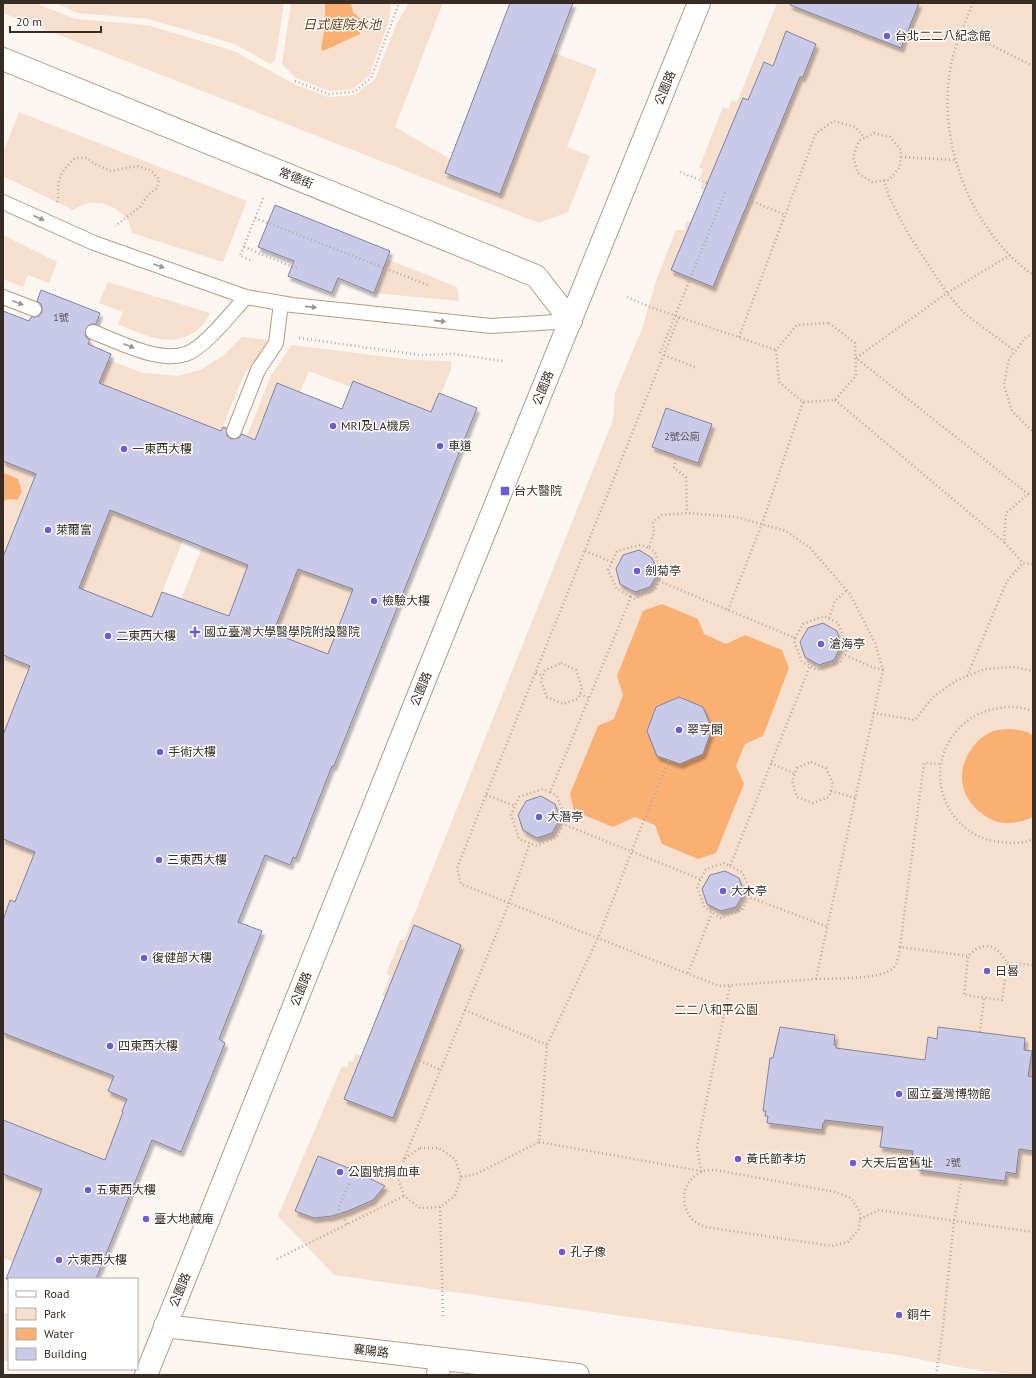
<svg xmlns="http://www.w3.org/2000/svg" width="1036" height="1378" viewBox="0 0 1036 1378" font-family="'PT Sans','Noto Sans TC',sans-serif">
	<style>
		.green { fill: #f6dfcd }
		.water { fill: #faaf73 }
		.building { fill: #c9c9e8; stroke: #8383a0; fill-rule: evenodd; filter: url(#shadow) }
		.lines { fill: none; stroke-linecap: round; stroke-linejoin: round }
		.service-casing { stroke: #b69b86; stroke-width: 16 }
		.minor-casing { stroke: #b69b86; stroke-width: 24 }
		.tertiary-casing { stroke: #b69b86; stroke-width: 24 }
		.path { stroke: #b3aba4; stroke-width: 2.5; stroke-dasharray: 1 3; stroke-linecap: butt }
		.service { stroke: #fff; stroke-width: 14 }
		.minor { stroke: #fff; stroke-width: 22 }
		.tertiary { stroke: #fff; stroke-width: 22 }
		.oneway { fill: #9b9691 }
		.poi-dot { fill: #6d5cd6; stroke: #fff; stroke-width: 1.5 }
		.labels { text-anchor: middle; stroke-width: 3; stroke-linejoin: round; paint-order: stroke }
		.number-label { font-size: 10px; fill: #5c5354 }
		.poi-label { font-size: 12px; fill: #372c23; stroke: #fff; text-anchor: start }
		.street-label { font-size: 12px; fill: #372c23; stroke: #fff }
		.park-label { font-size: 12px; fill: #53351b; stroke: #fff }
		.water-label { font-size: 13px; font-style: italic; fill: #6a3b0c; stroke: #fff }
	</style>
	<defs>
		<filter id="shadow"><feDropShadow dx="2.5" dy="4.5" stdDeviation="1" flood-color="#0004"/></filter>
	</defs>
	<rect width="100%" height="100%" fill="#fcf6f1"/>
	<path class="green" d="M3,3H35L76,19L147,25L234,51L294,84L328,97L355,95L375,79L397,23L409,3H443L395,127L450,159L445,174L500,194L554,53L597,69L567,147L590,156L568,212L539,223L3,13Z
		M56,3H284L275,61L270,64L235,44L148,19L77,13Z
		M291,3H325V25L321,49L360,18L353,12L351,3H388L391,5L389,21L369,76L353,89L329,91L296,78L282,64Z
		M777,3H1033V1375C987,1375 942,1363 897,1355L334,1275L278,1216L342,1066L347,1068L349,1060L353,1062L356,1054L361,1056L385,997L382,995L390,976L386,974L400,940H404L613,420L615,393L642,329L656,281L676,230H684L687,221L691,222L704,190L701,188L704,180L700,178L703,169L699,168L723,107L728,109L732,100L737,102Z
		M19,112L247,201L223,262L132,233C131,229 130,224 128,221C121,209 104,201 90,203C84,203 78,207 73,210L3,176V153Z
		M3,235L57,262L49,283L28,275L23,287L3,279Z
		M387,259L457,287L459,301L374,293Z
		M108,282L210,313C207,320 204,325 197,330C173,350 143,335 118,324L123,312L99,303Z
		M242,337L268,340L262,353L244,374L221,431L99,383L109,360L143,373L178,376L200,370L223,356Z
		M292,345L413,360L451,361V369L441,394L439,393L415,452L399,445L414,405L353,381L351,387L309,371L300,392L277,383L225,515L242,521L240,525L255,531L247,550L253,553L229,616L222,613L215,630L222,632L191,710L332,766V768L3,638V631L189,704L213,641L171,625L202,547L217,553L230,522L210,514L226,476L228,477L233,462L240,464L250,438L247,436L271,375Z
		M3,461L36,474L3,557V501L10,499L5,473H3Z
		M122,479L154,492L141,523L183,540L152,617L79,588Z
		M304,554L342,568L337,583L353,589L328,654L267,648Z
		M3,655L30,666L3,735Z
		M3,839L75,868L37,857L32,860L15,902L6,913L3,912Z
		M3,1033L114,1076L108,1091L127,1099L122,1111L153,1124L121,1167L3,1120Z
		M3,1174L69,1200L13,1262L3,1258Z
		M3,1312L9,1314V1362L3,1360Z"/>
	<path class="water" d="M325,3H351L353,12L360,18V34L323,51L321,49L325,25Z
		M3,473H4L18,479L22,492L17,500L10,499L3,501Z
		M662,604L698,619L704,634L726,644L745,635L782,650L789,668L763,736L745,744L736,766L744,784L716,853L698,859L662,844L655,825L635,817L613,827L574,811L570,794L598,726L614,719L623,695L617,676L643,611Z
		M1013,729L1028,732L1033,736V817C1024,821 1016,823 1006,823C999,823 990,820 984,815C957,797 955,765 977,742C982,737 990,731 998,730C1003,729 1008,729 1013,729Z"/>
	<path class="building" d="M510,3H573L500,194L445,173Z
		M790,3H919L901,48L790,5Z
		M786,31L816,44L803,77H800L713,287L671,270L743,98L748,100L764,62L773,66Z
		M275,205L390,251L374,293L338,278L332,293L288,276L294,261L258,247Z
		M41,290L100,313L96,324H91L88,326L85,333L86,337L90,340L88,344L111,354L99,383L221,431L223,427L226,428L227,436L231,439L239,438L242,434L255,440L277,383L342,409L353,381L431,412L439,393L477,408L334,766H332L296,858L293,857L290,865L265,855L238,922L262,931L219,1039L225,1043L181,1152L152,1140L96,1279H6L42,1189L3,1174V1120L105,1160L123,1112L122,1111L127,1099L108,1091L114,1076L3,1033V920L10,900L15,902L35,852L3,839V735L30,666L3,655V557L36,474L3,461V311L29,321L31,317H35L39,316L42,312V308L41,304L37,301ZM110,510L248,565L229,616L162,592L152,617L79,588ZM298,569L353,589L328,654L273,633Z
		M666,408L712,424L698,463L652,447Z
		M639,550L652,558L658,573L650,587L635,592L620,584L616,569L623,555Z
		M823,623L837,631L841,646L834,660L819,665L805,657L800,642L808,628Z
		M679,697L703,707L712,729L703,754L680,764L657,756L647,731L656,707Z
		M541,796L555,804L560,819L552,833L537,838L523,830L518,815L526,801Z
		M725,871L739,878L744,893L736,907L721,911L707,904L702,889L710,875Z
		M414,925L461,945L393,1118L344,1099Z
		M780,1027L835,1035L834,1045H836V1048L925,1060L928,1037L937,1039L938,1027L1025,1038L1024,1050L1032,1051L1028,1076L1033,1077V1151L1019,1149L1016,1174L1006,1172L1005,1181L918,1170L919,1159L912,1158L913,1151L880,1147L883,1127L825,1120L824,1123H823L822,1130L767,1123L768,1116H765L766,1111H763L770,1058H773Z
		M318,1156L351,1169L385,1186L373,1200L348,1211L332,1216L314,1218L295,1211Z"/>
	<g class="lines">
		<defs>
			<path id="service" d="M3,202L94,243L246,297L292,305L491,326L571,321
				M3,297L34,309
				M93,332C119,342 158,363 186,354C205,347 232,312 246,297
				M234,431L258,370L276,343L281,303"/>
			<path id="minor" d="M3,59L536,276L571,321
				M438,1375L440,1359"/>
			<path id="tertiary" d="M165,1326L578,1375
				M146,1375L427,674L699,3"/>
		</defs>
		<use href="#service" class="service-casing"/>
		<use href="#minor" class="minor-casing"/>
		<use href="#tertiary" class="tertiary-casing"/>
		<path class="path" d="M973,3C963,27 952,51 949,78C940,150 973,232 1033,275
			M961,30L1033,66
			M295,81L329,94L354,92L371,78L399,3
			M874,133L890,137L901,150L900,167L889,180L872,182L858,173L853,157L859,141Z
			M901,157L955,160
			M680,172L707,183
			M884,180L889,197L909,235L947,293L965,314L1015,351
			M749,200L785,215
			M57,202L58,200C58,177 59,174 75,158H87L95,164L111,171L137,166L150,170L159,179L157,188L148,195L140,207L115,226
			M255,218L428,285
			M244,247L298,269
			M1010,255L947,293L856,358L1028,494
			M250,260L240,256L264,196
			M627,297L650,307L776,350
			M829,323L855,343L856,376L835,400L803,402L779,382L776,350L797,325Z
			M1033,334L1026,337L1009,359L1004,385L1012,411L1031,430L1033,431
			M739,337L816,133L834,121L855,127L865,138
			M299,338L420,355L454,354L503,361
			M660,353L726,190
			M664,355L697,368
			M835,400L1004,542
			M676,455L674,468L686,477L687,513
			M1033,495L1028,494L1006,513L1004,542L1023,563L1033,564
			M649,548L655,552L662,575L659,581
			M585,551L612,562L617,551L640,545L649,548L654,532L653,522L662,515L687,513L736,517L786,531L810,548L850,594L875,643L883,670L816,979L719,986L461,884L457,868L486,795L679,317
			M612,562L608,570L617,589L631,597
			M728,610L762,524L803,402
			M829,618L835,601L847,590
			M795,638L803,624L824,616L838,623L848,648L840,663L817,670L810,666
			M845,655L872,667L883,670
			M561,663L576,670L582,688L578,699L563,704L547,697L541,681L545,670Z
			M536,673L543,676
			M967,676L1007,581L1023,563
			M580,694L589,698
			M1033,711C1023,707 1011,706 1000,708C944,715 920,782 960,823C969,832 981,839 994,841C1007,843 1021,845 1033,839
			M873,713L915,720L933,697L957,680L985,669L1014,667L1033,671
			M811,762L826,768L833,784L829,797L813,803L797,797L792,781L797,768Z
			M771,763L795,774
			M831,791L855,798
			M550,792L543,789L519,797L511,815L519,839L537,846L557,837L563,824
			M486,795L515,806
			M730,866L742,872L751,890L749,897
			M700,879L563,824L565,817L557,796L550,792L631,597L635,599L656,588L659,581L795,638L794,641L802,662L810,666L730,866L724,863L706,869L697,887L705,908L721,918L742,910L749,897L828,927
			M900,947L924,763L941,764
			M968,957L964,995L1002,1000L1007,963
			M688,973L712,913
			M816,979C833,978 882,980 893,968C898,963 899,954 900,947L968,956C971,954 975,949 978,948C993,942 1001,952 1007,963L1033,965
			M465,1010L547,1045
			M980,1032L984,998
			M416,1059L441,1070
			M539,1142L701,1171L697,1147L730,985
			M420,1148H439L455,1159L461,1177L455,1196L440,1207L420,1208L404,1196L398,1178L404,1159Z
			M404,1159L509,903L530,843
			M716,1170L835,1192L851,1198L860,1212V1219L859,1229L848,1242L832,1246L705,1227C701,1225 695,1223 692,1219C679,1204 682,1181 701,1172C705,1170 711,1170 716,1170Z
			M461,1177L476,1174L539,1142L547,1045L598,938L640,830L669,760
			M440,1207L443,1316
			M860,1219L879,1210L1033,1232
			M347,1224L338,1208L350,1182
			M277,1259L404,1196
			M936,1375L942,1336L954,1221L962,1176"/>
		<use href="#service" class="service"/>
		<use href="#minor" class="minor"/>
		<use href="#tertiary" class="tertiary"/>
	</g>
	<defs><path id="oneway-solid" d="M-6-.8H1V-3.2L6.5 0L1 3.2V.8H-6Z"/></defs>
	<g class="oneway">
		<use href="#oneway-solid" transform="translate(39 218) rotate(24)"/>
		<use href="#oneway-solid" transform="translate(159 266) rotate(20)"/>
		<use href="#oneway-solid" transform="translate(18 303) rotate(21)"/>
		<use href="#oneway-solid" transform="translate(311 307) rotate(6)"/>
		<use href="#oneway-solid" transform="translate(440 321) rotate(6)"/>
		<use href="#oneway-solid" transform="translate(129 346) rotate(21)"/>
	</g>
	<g class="poi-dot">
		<circle cx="887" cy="36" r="4"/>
		<circle cx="333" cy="426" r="4"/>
		<circle cx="440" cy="446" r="4"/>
		<circle cx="124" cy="449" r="4"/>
		<rect x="500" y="486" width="10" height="10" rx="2"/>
		<circle cx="48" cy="530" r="4"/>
		<circle cx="637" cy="571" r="4"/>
		<circle cx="374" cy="601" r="4"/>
		<path d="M193 626h4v4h4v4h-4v4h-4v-4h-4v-4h4z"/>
		<circle cx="108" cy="636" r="4"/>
		<circle cx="821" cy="644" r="4"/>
		<circle cx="679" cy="730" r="4"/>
		<circle cx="160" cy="752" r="4"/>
		<circle cx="539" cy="817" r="4"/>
		<circle cx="159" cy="860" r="4"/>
		<circle cx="723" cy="891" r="4"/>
		<circle cx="144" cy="958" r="4"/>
		<circle cx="987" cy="971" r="4"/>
		<circle cx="110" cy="1046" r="4"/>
		<circle cx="899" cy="1094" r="4"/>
		<circle cx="738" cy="1159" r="4"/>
		<circle cx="853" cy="1163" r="4"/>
		<circle cx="340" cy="1172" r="4"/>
		<circle cx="88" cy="1190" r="4"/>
		<circle cx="146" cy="1219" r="4"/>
		<circle cx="562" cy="1252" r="4"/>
		<circle cx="59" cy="1260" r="4"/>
		<circle cx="899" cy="1315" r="4"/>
	</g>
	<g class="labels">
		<g class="number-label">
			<text x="61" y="321">1號</text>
			<text x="682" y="440">2號公廁</text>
			<text x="953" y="1166">2號</text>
		</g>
		<g class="poi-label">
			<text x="895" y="40">台北二二八紀念館</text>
			<text x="341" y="430">MRI及LA機房</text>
			<text x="448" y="450">車道</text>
			<text x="132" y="453">一東西大樓</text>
			<text x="514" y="495">台大醫院</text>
			<text x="56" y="534">萊爾富</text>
			<text x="645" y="575">劍菊亭</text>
			<text x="382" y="605">檢驗大樓</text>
			<text x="204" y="636">國立臺灣大學醫學院附設醫院</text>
			<text x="116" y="640">二東西大樓</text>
			<text x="829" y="648">滄海亭</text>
			<text x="687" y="734">翠亨閣</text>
			<text x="168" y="756">手術大樓</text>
			<text x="547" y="821">大潛亭</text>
			<text x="167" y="864">三東西大樓</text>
			<text x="731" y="895">大木亭</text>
			<text x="152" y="962">復健部大樓</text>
			<text x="995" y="975">日晷</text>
			<text x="118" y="1050">四東西大樓</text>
			<text x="907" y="1098">國立臺灣博物館</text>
			<text x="746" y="1163">黃氏節孝坊</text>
			<text x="861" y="1167">大天后宮舊址</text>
			<text x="348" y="1176">公園號捐血車</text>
			<text x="96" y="1194">五東西大樓</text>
			<text x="154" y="1223">臺大地藏庵</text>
			<text x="570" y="1256">孔子像</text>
			<text x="67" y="1264">六東西大樓</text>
			<text x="907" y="1319">銅牛</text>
		</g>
		<g class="street-label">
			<text transform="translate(665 88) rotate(-68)" y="4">公園路</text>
			<text transform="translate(296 178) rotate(22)" y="4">常德街</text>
			<text transform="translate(543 388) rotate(-68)" y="4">公園路</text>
			<text transform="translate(421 689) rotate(-68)" y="4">公園路</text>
			<text transform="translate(301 989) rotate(-68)" y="4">公園路</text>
			<text transform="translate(180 1290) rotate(-68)" y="4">公園路</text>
			<text transform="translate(371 1351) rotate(7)" y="4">襄陽路</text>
		</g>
		<g class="park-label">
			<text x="716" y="1014">二二八和平公園</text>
		</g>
		<g class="water-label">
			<text x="342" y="29">日式庭院水池</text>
		</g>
	</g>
	<rect width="1036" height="1378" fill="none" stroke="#372c23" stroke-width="8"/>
	<rect x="8" y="1278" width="130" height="92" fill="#ffffff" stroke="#afaba7"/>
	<rect x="16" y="1291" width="20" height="6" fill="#ffffff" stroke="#afaba7"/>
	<text x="44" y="1298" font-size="12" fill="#372c23">Road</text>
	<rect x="16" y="1308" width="20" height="12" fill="#f6dfcd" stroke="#afaba7"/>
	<text x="44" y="1318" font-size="12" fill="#372c23">Park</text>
	<rect x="16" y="1328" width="20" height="12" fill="#faaf73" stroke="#afaba7"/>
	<text x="44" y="1338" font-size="12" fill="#372c23">Water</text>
	<rect x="16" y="1348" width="20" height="12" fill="#c9c9e8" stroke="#afaba7"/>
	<text x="44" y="1358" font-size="12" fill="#372c23">Building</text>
	<path d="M10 26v6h91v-6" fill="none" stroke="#372c23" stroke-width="2"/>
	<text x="16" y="26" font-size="12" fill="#372c23" stroke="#ffffff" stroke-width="3" paint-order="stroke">20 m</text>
</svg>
